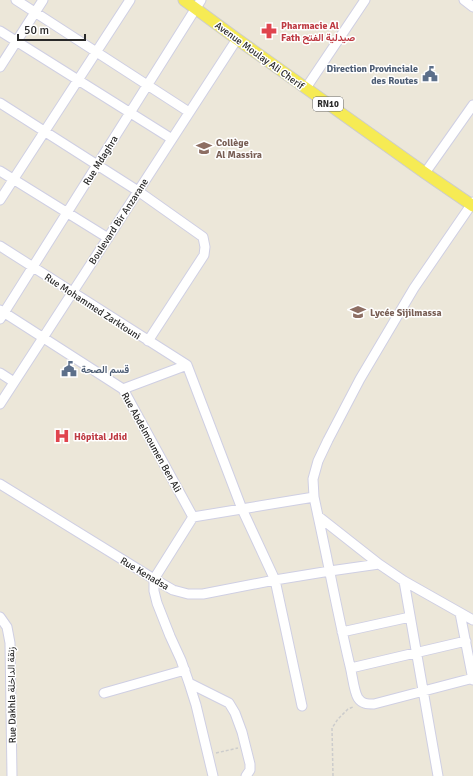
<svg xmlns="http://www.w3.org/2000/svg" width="473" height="776" viewBox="0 0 473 776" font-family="Signika,Vazirmatn,sans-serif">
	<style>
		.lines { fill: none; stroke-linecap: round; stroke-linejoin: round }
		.minor-casing { stroke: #cfcfe3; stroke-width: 11 }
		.major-casing { stroke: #ccc; stroke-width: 13 }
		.path { stroke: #ccc; stroke-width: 1.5; stroke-dasharray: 3 2; stroke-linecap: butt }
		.minor { stroke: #fff; stroke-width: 9 }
		.major { stroke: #f6eb54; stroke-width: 11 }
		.labels { text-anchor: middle; stroke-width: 3; stroke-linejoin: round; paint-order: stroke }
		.shield { fill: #fff; stroke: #696969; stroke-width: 1 }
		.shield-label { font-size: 9px; font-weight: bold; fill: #292929 }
		.health-label { font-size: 10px; font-weight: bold; fill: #be3a42; stroke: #fff; text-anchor: start }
		.street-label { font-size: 10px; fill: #292929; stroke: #fff }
		.service-label { font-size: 10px; font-weight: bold; fill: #4e5e75; stroke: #fff; text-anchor: end }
		.education-label { font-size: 10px; font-weight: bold; fill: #785e54; stroke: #fff; text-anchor: start }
	</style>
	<rect width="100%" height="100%" fill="#ece7d9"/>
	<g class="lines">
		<defs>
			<path id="minor" d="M16,0L189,112
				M464,0L473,7
				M0,31L172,139
				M0,67L43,0
				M306,88L365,0
				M0,103L138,191L203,237L205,247L204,255L148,341
				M0,171L108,238
				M425,173L473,105
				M0,200L130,0
				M0,246L187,365
				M0,310L123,389L193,517L314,497
				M0,319L201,0
				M187,365L242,509L275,580L302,706
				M0,373L14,382
				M123,389L187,365
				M0,404L237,39
				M0,484L154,579L173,590L188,594H203L275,580L330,571L379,564L404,581L473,620
				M318,516C329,566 338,616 350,666C352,673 354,692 358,698C362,704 367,704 374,704L473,678
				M193,517L154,579V591L157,603L170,636L181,660L189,683L196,705L213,776
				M379,564L318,516L314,497L313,479L318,461L328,440L360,379L414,288L473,202
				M404,581L438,776
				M460,613L473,680
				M0,617L7,627L10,643L12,776
				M342,632L410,617
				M351,668L466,641
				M189,683L229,703L235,713L242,732L250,764V770L246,776
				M104,693L185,670"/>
			<path id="major" d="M184,0L237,39L425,173L473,206"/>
		</defs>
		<use href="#minor" class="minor-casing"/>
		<use href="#major" class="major-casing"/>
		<path class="path" d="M216,753L238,748
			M333,776L332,728L338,719L348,709L353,707"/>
		<use href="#minor" class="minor"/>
		<use href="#major" class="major"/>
	</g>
	<defs>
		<symbol id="pharmacy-bare" viewBox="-9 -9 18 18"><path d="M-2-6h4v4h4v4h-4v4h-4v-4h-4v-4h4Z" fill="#e0444e" stroke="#fff" stroke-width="2.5" paint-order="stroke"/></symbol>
		<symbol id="civic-bare" viewBox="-9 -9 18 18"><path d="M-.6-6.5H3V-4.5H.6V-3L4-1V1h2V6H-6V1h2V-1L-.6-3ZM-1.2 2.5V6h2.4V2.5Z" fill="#5c6f8a" stroke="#fff" stroke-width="2.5" paint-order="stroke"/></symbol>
		<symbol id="school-bare" viewBox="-9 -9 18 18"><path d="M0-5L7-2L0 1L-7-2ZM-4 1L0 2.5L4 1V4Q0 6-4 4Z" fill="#8d6e63" stroke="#fff" stroke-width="2.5" paint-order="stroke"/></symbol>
		<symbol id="hospital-bare" viewBox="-9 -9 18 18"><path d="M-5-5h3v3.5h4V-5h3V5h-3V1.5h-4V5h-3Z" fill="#e0444e" stroke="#fff" stroke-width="2.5" paint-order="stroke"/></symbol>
	</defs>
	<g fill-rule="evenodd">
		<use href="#pharmacy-bare" x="258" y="20" width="22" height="22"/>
		<use href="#civic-bare" x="419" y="63" width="22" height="22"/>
		<use href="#school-bare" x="193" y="137" width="22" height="22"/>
		<use href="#school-bare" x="347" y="301" width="22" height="22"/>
		<use href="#civic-bare" x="58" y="358" width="22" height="22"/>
		<use href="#hospital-bare" x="51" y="425" width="22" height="22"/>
	</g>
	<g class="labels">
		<rect class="shield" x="313" y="97" width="30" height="14" rx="3"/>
		<g class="shield-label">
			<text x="328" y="107">RN10</text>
		</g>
		<g class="health-label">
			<text x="281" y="29">Pharmacie Al<tspan x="281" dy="12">Fath صيدلية الفتح</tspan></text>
			<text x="74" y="440">Hôpital Jdid</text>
		</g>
		<g class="street-label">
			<text transform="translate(260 55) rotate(36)" y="4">Avenue Moulay Ali Cherif</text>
			<text transform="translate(100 160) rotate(-58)" y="4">Rue Mdaghra</text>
			<text transform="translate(118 221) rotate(-57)" y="4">Boulevard Bir Anzarane</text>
			<text transform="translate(93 306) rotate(33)" y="4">Rue Mohammed Zarktouni</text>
			<text transform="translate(152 442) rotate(61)" y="4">Rue Abdelmoumen Ben Ali</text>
			<text transform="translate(145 573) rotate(31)" y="4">Rue Kenadsa</text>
			<text transform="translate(11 695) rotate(-91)" y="4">Rue Dakhla زنقة الداخلة</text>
		</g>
		<g class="service-label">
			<text x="418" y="72">Direction Provinciale<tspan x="418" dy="12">des Routes</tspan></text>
			<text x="81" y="373" text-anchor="start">قسم الصحة</text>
		</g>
		<g class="education-label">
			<text x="216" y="146">Collège<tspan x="216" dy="12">Al Massira</tspan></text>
			<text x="370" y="316">Lycée Sijilmassa</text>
		</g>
	</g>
	<path d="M18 34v6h67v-6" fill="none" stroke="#292929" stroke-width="2"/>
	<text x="24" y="34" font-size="12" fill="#292929" stroke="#ffffff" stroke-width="3" paint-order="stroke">50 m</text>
</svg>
